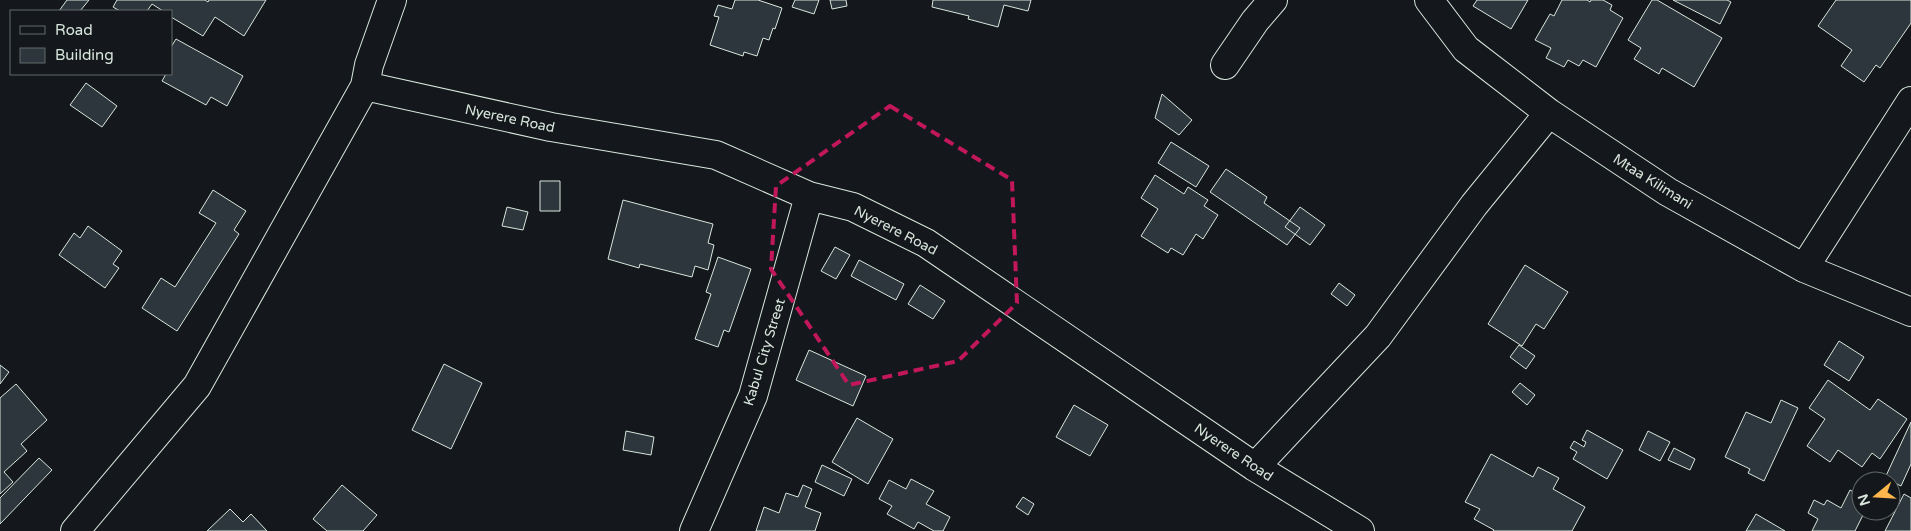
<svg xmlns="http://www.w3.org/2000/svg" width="1911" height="531" viewBox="0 0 1911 531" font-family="'Varela Round',sans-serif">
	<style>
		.building { fill: #2c363c; stroke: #d8e6dc }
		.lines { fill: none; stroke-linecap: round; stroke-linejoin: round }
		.minor-casing { stroke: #d8e6dc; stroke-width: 30 }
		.minor { stroke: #14181c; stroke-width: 28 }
		.marked { fill: none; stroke: #c2185b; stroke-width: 4; stroke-dasharray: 10 6; stroke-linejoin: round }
		.labels { text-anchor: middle; stroke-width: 4; stroke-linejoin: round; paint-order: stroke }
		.street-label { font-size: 14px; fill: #d8e6dc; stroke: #14181c }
	</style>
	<rect width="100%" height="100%" fill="#14181c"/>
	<path class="building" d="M67,0H89L80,11H59Z
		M117,0H205L208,2L209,0H266L244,36L215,17L203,36L171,17V11H163L152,4L147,11H120L113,7Z
		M735,0H758L782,8L775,29L773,28L769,40L763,38L757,56L744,52L743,56L710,45L719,17L714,16L718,5L732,9Z
		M795,0H819L814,14L792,7Z
		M830,0H846L847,6L832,9Z
		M933,0H1031L1028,11L1004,5L998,27L968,19L969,16L932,7Z
		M1477,0H1528L1511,29L1473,6Z
		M1562,0H1587L1590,2L1591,0H1603L1612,5L1610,10L1623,18L1596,67L1583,60L1579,66L1568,60L1564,67L1546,58L1551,48L1535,40L1550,14L1554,16Z
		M1652,0H1657L1722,38L1694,87L1662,68L1659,74L1634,59L1641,48L1628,40Z
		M1673,0H1727L1731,2L1720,24Z
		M1836,0H1911V23L1880,68L1876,65L1864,82L1841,66L1852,50L1818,26Z
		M176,39L243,76L227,106L211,97L206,105L162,81L166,74H171V47Z
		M86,83L117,106L102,127L70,105Z
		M1162,94L1192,120L1179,135L1155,118Z
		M1171,142L1209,166L1196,187L1158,163Z
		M1226,169L1267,197L1264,203L1300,228L1287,245L1210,192Z
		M1155,175L1184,194L1188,187L1208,200L1204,206L1218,215L1203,239L1196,234L1183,255L1171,248L1168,253L1141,236L1158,209L1141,198Z
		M540,181H560V211H540Z
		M213,190L246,211L234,230L239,234L177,331L142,308L161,278L175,287L216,223L199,213Z
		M623,200L713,224L708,243L714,245L708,270L695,266L692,277L640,264L639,268L608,259Z
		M507,207L528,212L523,230L502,226Z
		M1300,207L1325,225L1310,245L1285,227Z
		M88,226L122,251L113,264L119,268L105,288L59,255L74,233L80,238Z
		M835,247L850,255L836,279L821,271Z
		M718,257L751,269L729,332L724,330L718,347L695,339L711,294L706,292Z
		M859,260L904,284L896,300L851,276Z
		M1525,265L1568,292L1544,329L1536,324L1522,346L1488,324Z
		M1339,283L1355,295L1347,306L1331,294Z
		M920,285L945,301L933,319L908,304Z
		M1839,341L1864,357L1849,381L1824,365Z
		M1519,345L1535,356L1526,369L1510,357Z
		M809,350L866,376L853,406L796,380Z
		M444,364L482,383L451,449L412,430Z
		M0,365L9,372L0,384Z
		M1828,380L1870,410L1878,399L1907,419L1880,459L1872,453L1862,467L1838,450L1830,462L1807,446L1825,419L1809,408Z
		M1520,383L1535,395L1527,405L1512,392Z
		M16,384L47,420L21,444L27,451L4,472L13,482L0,494V398Z
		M1781,400L1798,408L1764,481L1748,473L1750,469L1725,457L1746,412L1771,423Z
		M1074,405L1108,425L1090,456L1056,437Z
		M857,418L893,439L868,484L832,462Z
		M1911,422V464L1901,486L1885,478Z
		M1587,430L1623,450L1607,479L1573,459L1577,452L1570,448L1574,441L1584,447L1586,442L1582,440Z
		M626,431L654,437L651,455L623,450Z
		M1648,431L1670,442L1660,461L1639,450Z
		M1674,448L1695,459L1690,470L1668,460Z
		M1491,454L1533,477L1538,467L1559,478L1553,489L1585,507L1572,531H1493L1494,530L1474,519L1480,509L1465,502Z
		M39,458L52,470L0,524V498Z
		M822,465L852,479L844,496L815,482Z
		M911,479L934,491L926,504L950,517L943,531H934L918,522L914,529L887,514L892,506L879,499L889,480L906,489Z
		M342,485L377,515L363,531H327L313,519Z
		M803,485L812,489L805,507L821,513L815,531H756L764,507L779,513L786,493L798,497Z
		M1850,490L1861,496V511H1865L1855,531H1812L1818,519L1808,513L1814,500L1824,505L1827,500L1841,508Z
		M1904,494L1911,498V531H1885Z
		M1023,497L1034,504L1028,515L1016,507Z
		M230,509L243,522L251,514L267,531H207Z
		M1756,514L1785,531H1746Z"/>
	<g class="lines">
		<defs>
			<path id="minor" d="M1429,0L1466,49L1549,113L1668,192L1804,268L1911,312
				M1225,65L1255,21L1273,0
				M365,86L551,127L716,155L809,196L853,207L926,243L1255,467L1360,531
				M1804,268L1911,101
				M1255,467L1378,336L1474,205L1549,113
				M75,531L197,386L365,86L369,65L392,0
				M694,531L753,396L809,196"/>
		</defs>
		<use href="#minor" class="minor-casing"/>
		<use href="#minor" class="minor"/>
	</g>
	<path class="marked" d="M890,106L1012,180L1017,303L958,361L849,385L771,269L776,186Z"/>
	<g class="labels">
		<g class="street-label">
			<text transform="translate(510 118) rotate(12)" y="5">Nyerere Road</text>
			<text transform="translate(1653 181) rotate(32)" y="5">Mtaa Kilimani</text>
			<text transform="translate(896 230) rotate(27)" y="5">Nyerere Road</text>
			<text transform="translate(764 352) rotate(-73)" y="5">Kabul City Street</text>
			<text transform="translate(1234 452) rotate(34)" y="5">Nyerere Road</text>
		</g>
	</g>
	<rect x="10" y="10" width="162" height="65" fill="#14181c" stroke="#626a69"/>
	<rect x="20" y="26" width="25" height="8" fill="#14181c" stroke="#626a69"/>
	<text x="55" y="35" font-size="15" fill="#d8e6dc">Road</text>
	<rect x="20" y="48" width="25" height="15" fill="#2c363c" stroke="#626a69"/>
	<text x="55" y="60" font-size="15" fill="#d8e6dc">Building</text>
	<g transform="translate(1876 496) rotate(252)"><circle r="24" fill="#14181c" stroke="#626a69"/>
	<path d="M0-4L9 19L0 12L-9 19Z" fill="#ffb74d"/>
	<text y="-8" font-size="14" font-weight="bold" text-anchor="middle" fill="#d8e6dc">N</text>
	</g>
</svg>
